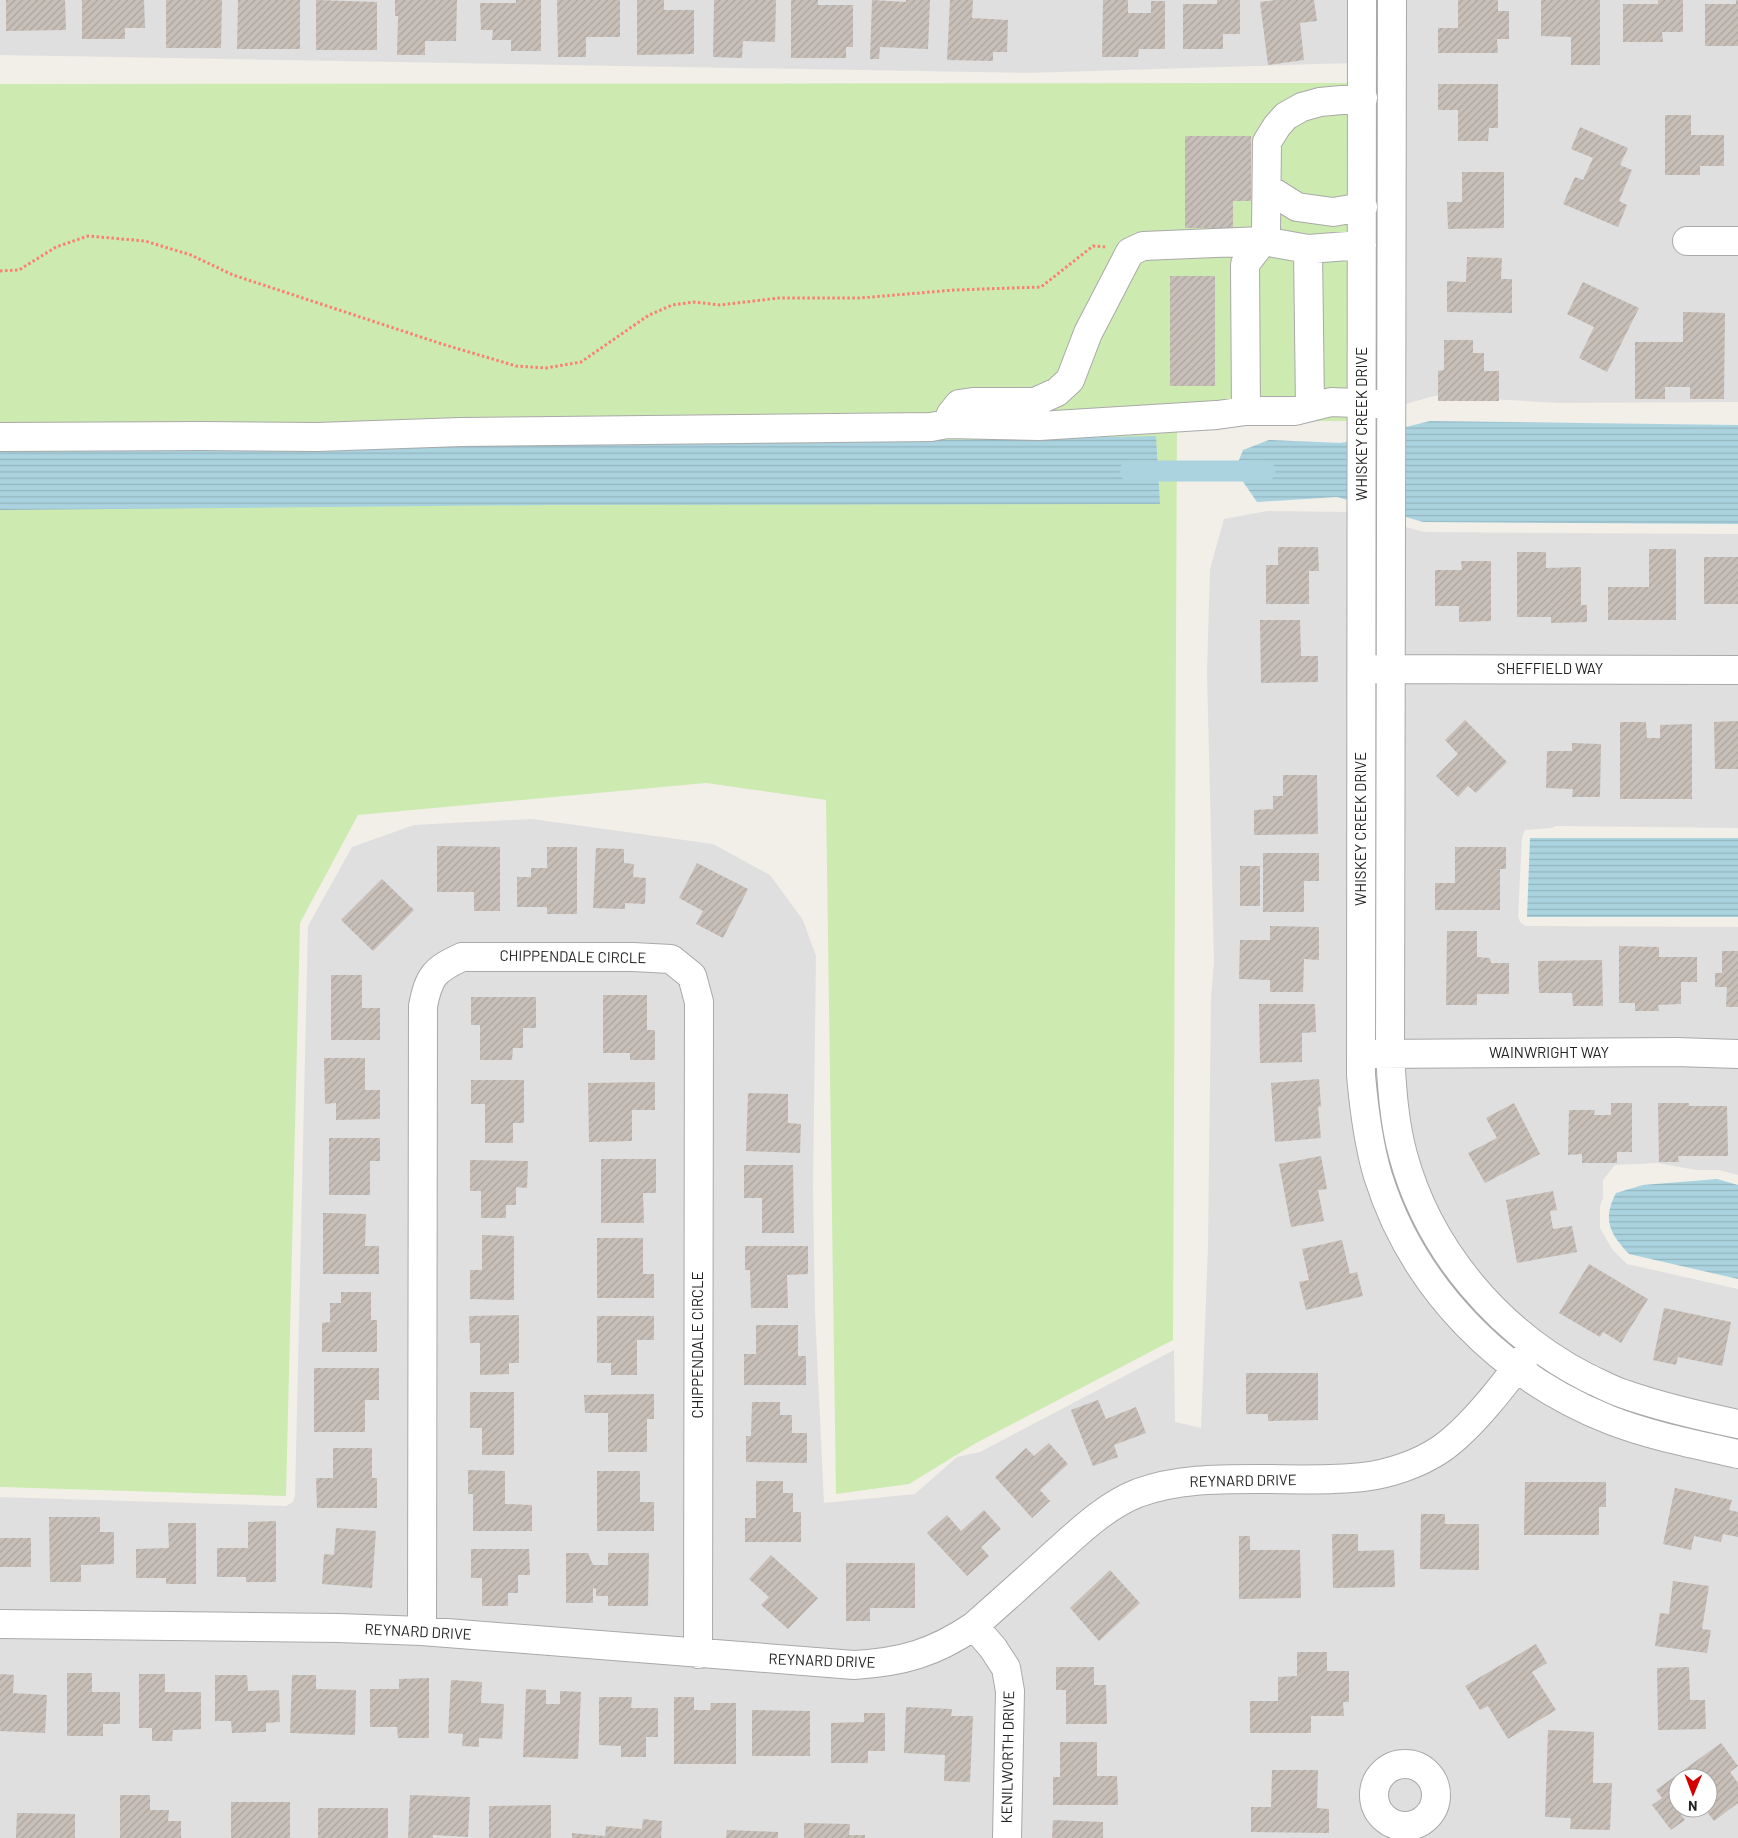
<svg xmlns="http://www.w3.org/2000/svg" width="1738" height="1838" viewBox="0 0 1738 1838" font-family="Barlow,sans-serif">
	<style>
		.residential { fill: #e0dfdf; fill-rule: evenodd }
		.grass { fill: #cdebb0 }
		.water { fill: url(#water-rules) }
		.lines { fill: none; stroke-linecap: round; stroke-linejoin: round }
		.canal { stroke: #aad3df; stroke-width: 21 }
		.building { fill: url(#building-hatch) }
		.minor-casing { stroke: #a9a9a9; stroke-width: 30 }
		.path { stroke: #fa8072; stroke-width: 3; stroke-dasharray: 2.5 2.5; stroke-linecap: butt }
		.minor { stroke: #fff; stroke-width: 28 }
		.labels { text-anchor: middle; stroke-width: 5; stroke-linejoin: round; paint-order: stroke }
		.street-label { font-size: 15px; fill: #222; stroke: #fff }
	</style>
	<defs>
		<pattern id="water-rules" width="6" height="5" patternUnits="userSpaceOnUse" patternTransform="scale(1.25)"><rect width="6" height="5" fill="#aad3df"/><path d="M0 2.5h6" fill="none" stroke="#92b5bf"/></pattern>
		<pattern id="building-hatch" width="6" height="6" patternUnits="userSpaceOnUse" patternTransform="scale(1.25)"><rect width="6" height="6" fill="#c7bfb8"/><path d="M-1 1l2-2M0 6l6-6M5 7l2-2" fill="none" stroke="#aba49e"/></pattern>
	</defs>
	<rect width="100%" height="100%" fill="#f2efe9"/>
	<path class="residential" d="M0,0H1352V63L1026,73L0,55Z
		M1402,0H1738V402L1560,403L1434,396L1402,405Z
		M1267,511L1351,512L1355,1127L1471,1345L1738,1466V1838H0V1497L286,1506L293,1502L295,1496L308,926L352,847L414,825L532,819L713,844L770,875L803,920L816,956L813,1189L815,1312L824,1503L915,1494L957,1457L980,1452L1174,1350L1175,1422L1201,1428L1208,1247L1211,997L1214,962L1207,671L1210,569L1224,519ZM1678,1778H1708V1808H1678Z
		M1402,526L1424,532L1738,534V828L1556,826L1552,828L1525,830L1522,838L1518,916L1520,922L1525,926L1738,927V1175L1719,1170H1696L1657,1163L1615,1165L1603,1180V1198L1600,1206V1228L1612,1249L1627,1264L1738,1289V1412L1627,1383L1608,1375L1536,1333L1487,1287L1448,1234L1413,1152L1400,1053Z"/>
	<path class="grass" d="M1351,83L1348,421L1177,422L1173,1340L976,1443L909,1484L836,1494L826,800L706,783L358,815L300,923L286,1496L0,1487V84Z"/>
	<path class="water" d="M1430,421L1738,425V524L1423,522L1337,497L1257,502L1235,470L1243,450L1269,440L1341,443Z
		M1156,436L1160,504L551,505L0,510V448C385,447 771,444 1156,436Z
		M1530,838H1738V917H1527Z
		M1717,1179L1738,1185V1279L1629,1254C1610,1234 1602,1220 1616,1193L1643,1185Z"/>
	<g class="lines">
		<path class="canal" d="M1130,471H1265"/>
	</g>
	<path class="building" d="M6,0H65L66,30L6,31Z
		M82,0H144L145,28H125V39H82Z
		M166,0H222L221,48H166Z
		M238,0H300V49H237Z
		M316,0L377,2V50H316Z
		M395,0H457L456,41H425V55H397L398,16H395Z
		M516,0H541V51H511V40H492L493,30H481L480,3H516Z
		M557,0H620V37H586V57H558Z
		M637,0H664V10H694V54L637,55Z
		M714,0H776L775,42L743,41L742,58L713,57Z
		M791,0H818V5H853V47H846V58H791Z
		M872,0L906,2V0H930L928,49L880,47L879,59H870Z
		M950,0H973L972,18L1008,20L1007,52H993V61L947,60Z
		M1103,0H1128V13H1151V1H1165V49H1139L1138,57H1102Z
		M1217,0H1240V34H1223V49H1183V4H1217Z
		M1276,0H1314L1317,21L1300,23L1304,60L1268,65L1260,2Z
		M1458,0H1498V11H1509V39H1497L1498,53H1438V28H1458Z
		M1541,0H1600V65H1571V37L1541,36Z
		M1658,0H1683V32H1662L1663,42H1623V4H1658Z
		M1736,0H1738V46H1705V4H1736Z
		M1438,84H1498V128H1489L1488,141H1458V110H1438Z
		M1665,115H1691V135H1724V166H1700V175H1665Z
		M1580,127L1628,148L1620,165L1632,170L1619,201L1627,205L1618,227L1563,204L1575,177L1583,180L1593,158L1571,149Z
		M1185,136H1251V201H1233V228H1185Z
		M1462,172H1504V228L1448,229L1447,202H1462Z
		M1467,257L1502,258L1501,279H1512V313L1447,312V281L1466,282Z
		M1170,276H1215V386H1170Z
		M1583,282L1639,308L1607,372L1579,358L1594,327L1567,314Z
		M1683,312L1725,313L1724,399H1690V387H1665V399H1635V342H1683Z
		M1444,340H1473V353H1484V371H1499V401H1438V371L1444,370Z
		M1278,547H1318L1319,571H1309V604H1266V565H1278Z
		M1649,549H1676V620H1608V587H1649Z
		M1517,552H1546V568L1581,567V605H1587V622L1551,623V617H1517Z
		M1704,557H1738V604H1704Z
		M1461,561H1491V621L1459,622V606H1435V570H1462Z
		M1260,620H1300L1301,656H1318V682L1261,683Z
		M1465,720L1507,762L1476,793L1468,786L1458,797L1436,776L1458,754L1445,740Z
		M1738,721V769H1715L1714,722Z
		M1620,722H1646L1647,738H1660V725L1692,724V799H1620Z
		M1572,743L1601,744L1600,797H1572L1573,789L1546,788L1547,751H1572Z
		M1283,775H1317L1318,834L1254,835V810L1273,809V796H1283Z
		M437,846L500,847V911H474V892H437Z
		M547,847H577V914H547V907H517V877H531V868H547Z
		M1455,847H1506V869H1500V910H1435V883H1455Z
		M596,848L624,849V863L634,864L633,877L646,878L645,904L625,903V909L593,908Z
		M1263,853H1319V881H1304V912H1263Z
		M697,863L748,889L723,938L696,924L703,911L679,898Z
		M1240,866H1260V906H1240Z
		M382,879L414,910L373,951L341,920Z
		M1270,926L1319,927V960L1304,959L1303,992H1270V980L1239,979L1240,940H1270Z
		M1447,931H1477V957L1490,958L1491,963H1509V994H1477V1005H1446Z
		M1619,946L1659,947V957H1697V982H1681V1004L1658,1005L1659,1011H1635V1003H1619Z
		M1722,951H1738V1007H1726L1727,987H1715V973H1722Z
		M1602,960L1603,1006H1573L1572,993H1539L1538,961Z
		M331,975H362V1008H380V1040H331Z
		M603,995H647V1030H655V1060H630V1053H603Z
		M471,997H536V1028H523V1048H513L512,1060H480V1025H471Z
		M1259,1004H1315L1316,1032L1302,1033V1062L1260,1063Z
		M324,1058H365V1090H380V1119L336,1120V1103L325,1104Z
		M1319,1079L1321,1106L1318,1107L1321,1138L1275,1142L1271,1083Z
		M471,1080H524V1123H513V1143H485V1104H471Z
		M655,1082V1110H632V1141L589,1142L588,1083Z
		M748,1093L788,1094V1123L801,1124L800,1153L746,1151Z
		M1514,1103L1540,1154L1485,1183L1468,1153L1497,1138L1486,1118Z
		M1611,1103H1632V1152H1617V1163H1582V1154L1568,1155L1569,1110H1595L1594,1115H1611Z
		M1658,1103H1689V1106H1727L1728,1156H1678L1679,1162H1659Z
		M329,1138H380V1161H370V1195H329Z
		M1321,1156L1327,1189L1318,1190L1324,1221L1291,1227L1279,1164Z
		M601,1159H656V1193H643L644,1223H601Z
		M470,1160L528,1161L527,1188L516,1187V1205H506V1218H481V1191H470Z
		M744,1165H793L794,1233H762V1198H744Z
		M1553,1191L1557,1210L1550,1211L1553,1229L1572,1226L1577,1252L1517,1263L1506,1200Z
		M323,1213L366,1214L365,1246H379V1274H323Z
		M482,1235L514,1236V1300L470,1299V1270H482Z
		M597,1238H643V1274H654V1298H597Z
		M1342,1240L1350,1274L1357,1272L1363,1296L1306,1310L1299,1282L1309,1280L1302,1249Z
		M745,1246H808V1274L787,1275L788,1308H751L750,1270H745Z
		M1589,1264L1648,1299L1621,1343L1603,1332L1600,1337L1559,1313Z
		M341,1292H371V1320H377V1352H322V1323L330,1322V1303H341Z
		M1664,1308L1731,1322L1722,1366L1678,1357L1676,1365L1653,1360Z
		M519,1315V1363H509V1374L480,1375V1343H470L469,1316Z
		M597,1316H654V1340H637V1375H611V1363H597Z
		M756,1325H798V1356H806V1385H744V1354H756Z
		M314,1368H379V1400H365V1432H314Z
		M1246,1373H1318V1420L1268,1421V1414H1246Z
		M470,1392H514V1455H482V1428H470Z
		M654,1394V1419H647V1452H608V1413H585L584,1395Z
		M1098,1400L1106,1419L1136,1407L1146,1433L1114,1445L1118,1457L1093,1466L1071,1410Z
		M752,1402H780V1415H792V1433H807V1463L746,1462V1436H751Z
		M1049,1443L1068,1464L1040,1490L1050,1501L1032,1518L995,1477L1026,1448L1034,1456Z
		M333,1448H372V1478H377V1508H317L316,1478H333Z
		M468,1470L505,1471V1504L532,1505V1531H473V1494H468Z
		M597,1471H640V1502H654V1531H597Z
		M756,1481H783V1493H793V1512H801V1542H745V1518H756Z
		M1525,1482H1606V1507H1599V1535H1524Z
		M1675,1488L1732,1500L1729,1510L1738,1512V1537L1723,1534L1721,1542L1694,1536L1691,1550L1663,1544Z
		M984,1510L1001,1529L981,1547L989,1556L967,1576L927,1533L947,1515L961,1531Z
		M1421,1514H1445V1524H1479V1570L1420,1569Z
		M49,1517H100V1532H114V1564L81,1565V1582H50Z
		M276,1521V1582H246V1577H217V1548H248V1522Z
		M168,1523H196V1584H166V1578H136V1549L169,1548Z
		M336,1528L376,1531L372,1588L322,1584L324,1554L334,1555Z
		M1332,1534H1358V1551L1394,1550L1395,1587L1333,1588Z
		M1239,1536H1250V1550H1300L1301,1598L1239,1599Z
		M0,1538H31V1567H0Z
		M471,1549H529L530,1575H518V1593H508V1606H482V1578H471Z
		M566,1553H588L593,1565H608V1553H649L648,1606H608V1596H596V1589L593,1588V1603H566Z
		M771,1555L818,1598L788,1629L761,1605L769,1597L749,1579Z
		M846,1563H915V1608H870V1621H846Z
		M1110,1570L1140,1603L1099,1641L1070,1608Z
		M1673,1581L1709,1586L1702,1629L1711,1630L1707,1653L1655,1646L1660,1613L1669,1614Z
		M1536,1644L1547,1663L1532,1672L1556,1710L1508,1739L1488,1706L1480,1710L1465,1686Z
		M1297,1652H1327V1671H1349V1702H1343L1344,1716H1311V1733H1250V1701H1278V1677L1297,1676Z
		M1056,1667H1094V1685H1106L1107,1724H1066V1690H1056Z
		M1689,1667L1690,1700H1705L1706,1729L1658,1730L1657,1668Z
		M67,1673H92V1692H120V1724H103V1736H67Z
		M0,1674L14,1675L13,1693L47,1695L45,1733L0,1731Z
		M139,1674H165V1692H201V1729L173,1730L172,1741H152V1728H139Z
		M215,1675H247L248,1691L279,1690L280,1722L266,1723V1732L232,1733L231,1721H215Z
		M292,1675H316V1689L356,1690L355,1735L290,1733Z
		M429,1678V1738H398L397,1727H370V1689H399V1679Z
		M451,1680L482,1682L481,1703L504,1704L502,1739L479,1738V1747L462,1746L463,1734L448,1733Z
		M526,1689L546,1690V1704H560V1691L581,1692L578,1759L523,1757Z
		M599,1697H632L631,1708H658V1737H646V1757H621V1746L599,1745Z
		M674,1697H694V1710H710L711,1703H736V1764H674Z
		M906,1707L952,1709L951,1716H973L970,1782L944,1781L945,1755L904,1753Z
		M752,1710L810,1711V1756H752Z
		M864,1713H885V1751H868V1763H831V1723L864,1722Z
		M1548,1730L1594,1732L1593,1783H1612L1610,1830L1570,1829L1571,1818L1545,1817Z
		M1060,1742H1097V1776H1117L1118,1805H1053V1777H1060Z
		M1721,1743L1738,1766L1730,1772L1738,1783V1803L1714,1821L1704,1808H1708V1778H1678V1808H1682L1678,1811L1685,1820L1671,1830L1652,1805L1662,1798L1656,1790Z
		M1272,1770H1318L1317,1808L1329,1809V1833L1251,1832V1807H1271Z
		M120,1795H150V1810H169L168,1821H181V1838H120Z
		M410,1795L470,1797L468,1837L433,1835V1838H408Z
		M231,1802H290V1838H231Z
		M551,1805V1838H489V1806Z
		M318,1808H388V1838H318Z
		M17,1813L75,1814V1838H16Z
		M643,1819L662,1821L661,1838H572V1833L605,1836L606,1826L642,1829Z
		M1053,1820L1103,1822V1838H1052Z
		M804,1823L850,1824L849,1835H865V1838H804Z
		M727,1830L778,1832V1838H726Z"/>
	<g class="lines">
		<defs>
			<path id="minor" d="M1362,0L1361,1075C1364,1109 1368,1143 1378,1176C1413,1288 1501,1377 1610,1420C1651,1436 1695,1444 1738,1454
				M1392,0L1390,1054C1392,1088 1394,1122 1403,1155C1429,1251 1499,1332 1586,1377C1599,1383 1611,1390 1624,1394C1661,1407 1700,1416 1738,1424
				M1363,98L1320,102L1302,107L1286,116L1277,126L1267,142L1266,229L1263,241L1245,264L1246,411H1295L1331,402L1380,404
				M1267,188L1297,207L1333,212L1363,207
				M1687,241H1738
				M1310,407L1308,249L1362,245
				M947,424L1039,426L1217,415L1246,411
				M0,437L203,436L317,437L461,432L931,427L947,424L951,414L959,404L973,402H1035L1057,392L1070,380L1088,333L1130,252L1143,246L1263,241L1308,249
				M1372,669L1738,670
				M1372,1054L1676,1052L1738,1054
				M0,1624L338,1628L422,1631L854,1665C903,1662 934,1653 974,1626C1000,1603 1027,1579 1053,1555C1079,1532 1105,1506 1138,1493C1176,1479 1217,1479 1257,1479C1292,1479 1328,1481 1363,1477C1389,1474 1419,1464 1441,1449C1474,1426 1509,1378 1534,1345
				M974,1626L993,1648L1006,1668L1010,1691L1007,1838
				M422,1631L423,1006C429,976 434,970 462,957H633L671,959L692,976L699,1002L698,1654
				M1374 1795a31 31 0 1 1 62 0a31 31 0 1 1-62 0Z"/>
		</defs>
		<use href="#minor" class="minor-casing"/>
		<path class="path" d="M0,271L19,270L56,247L88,236L145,241L191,255L233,275L442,344L516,366L546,368L581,362L649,315L672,305L694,302L720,305L779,298H860L954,290L1041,287L1093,246L1107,247"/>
		<use href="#minor" class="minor"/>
	</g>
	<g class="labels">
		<g class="street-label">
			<text transform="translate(1362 424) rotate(-90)" y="5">WHISKEY CREEK DRIVE</text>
			<text x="1550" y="674">SHEFFIELD WAY</text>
			<text transform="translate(1361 829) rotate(-90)" y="5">WHISKEY CREEK DRIVE</text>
			<text transform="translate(573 957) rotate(1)" y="5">CHIPPENDALE CIRCLE</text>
			<text x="1549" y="1058">WAINWRIGHT WAY</text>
			<text transform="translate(698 1345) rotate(-90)" y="5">CHIPPENDALE CIRCLE</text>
			<text transform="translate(1243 1481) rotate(-1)" y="5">REYNARD DRIVE</text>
			<text transform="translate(418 1632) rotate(3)" y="5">REYNARD DRIVE</text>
			<text transform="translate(822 1661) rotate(2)" y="5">REYNARD DRIVE</text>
			<text transform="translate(1008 1757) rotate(-89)" y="5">KENILWORTH DRIVE</text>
		</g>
	</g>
	<g transform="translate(1693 1793) rotate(181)"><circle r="24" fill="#ffffff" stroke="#a7a7a7"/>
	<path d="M0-4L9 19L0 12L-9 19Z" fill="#d40000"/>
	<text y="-8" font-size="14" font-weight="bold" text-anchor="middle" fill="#222222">N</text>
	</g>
</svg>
